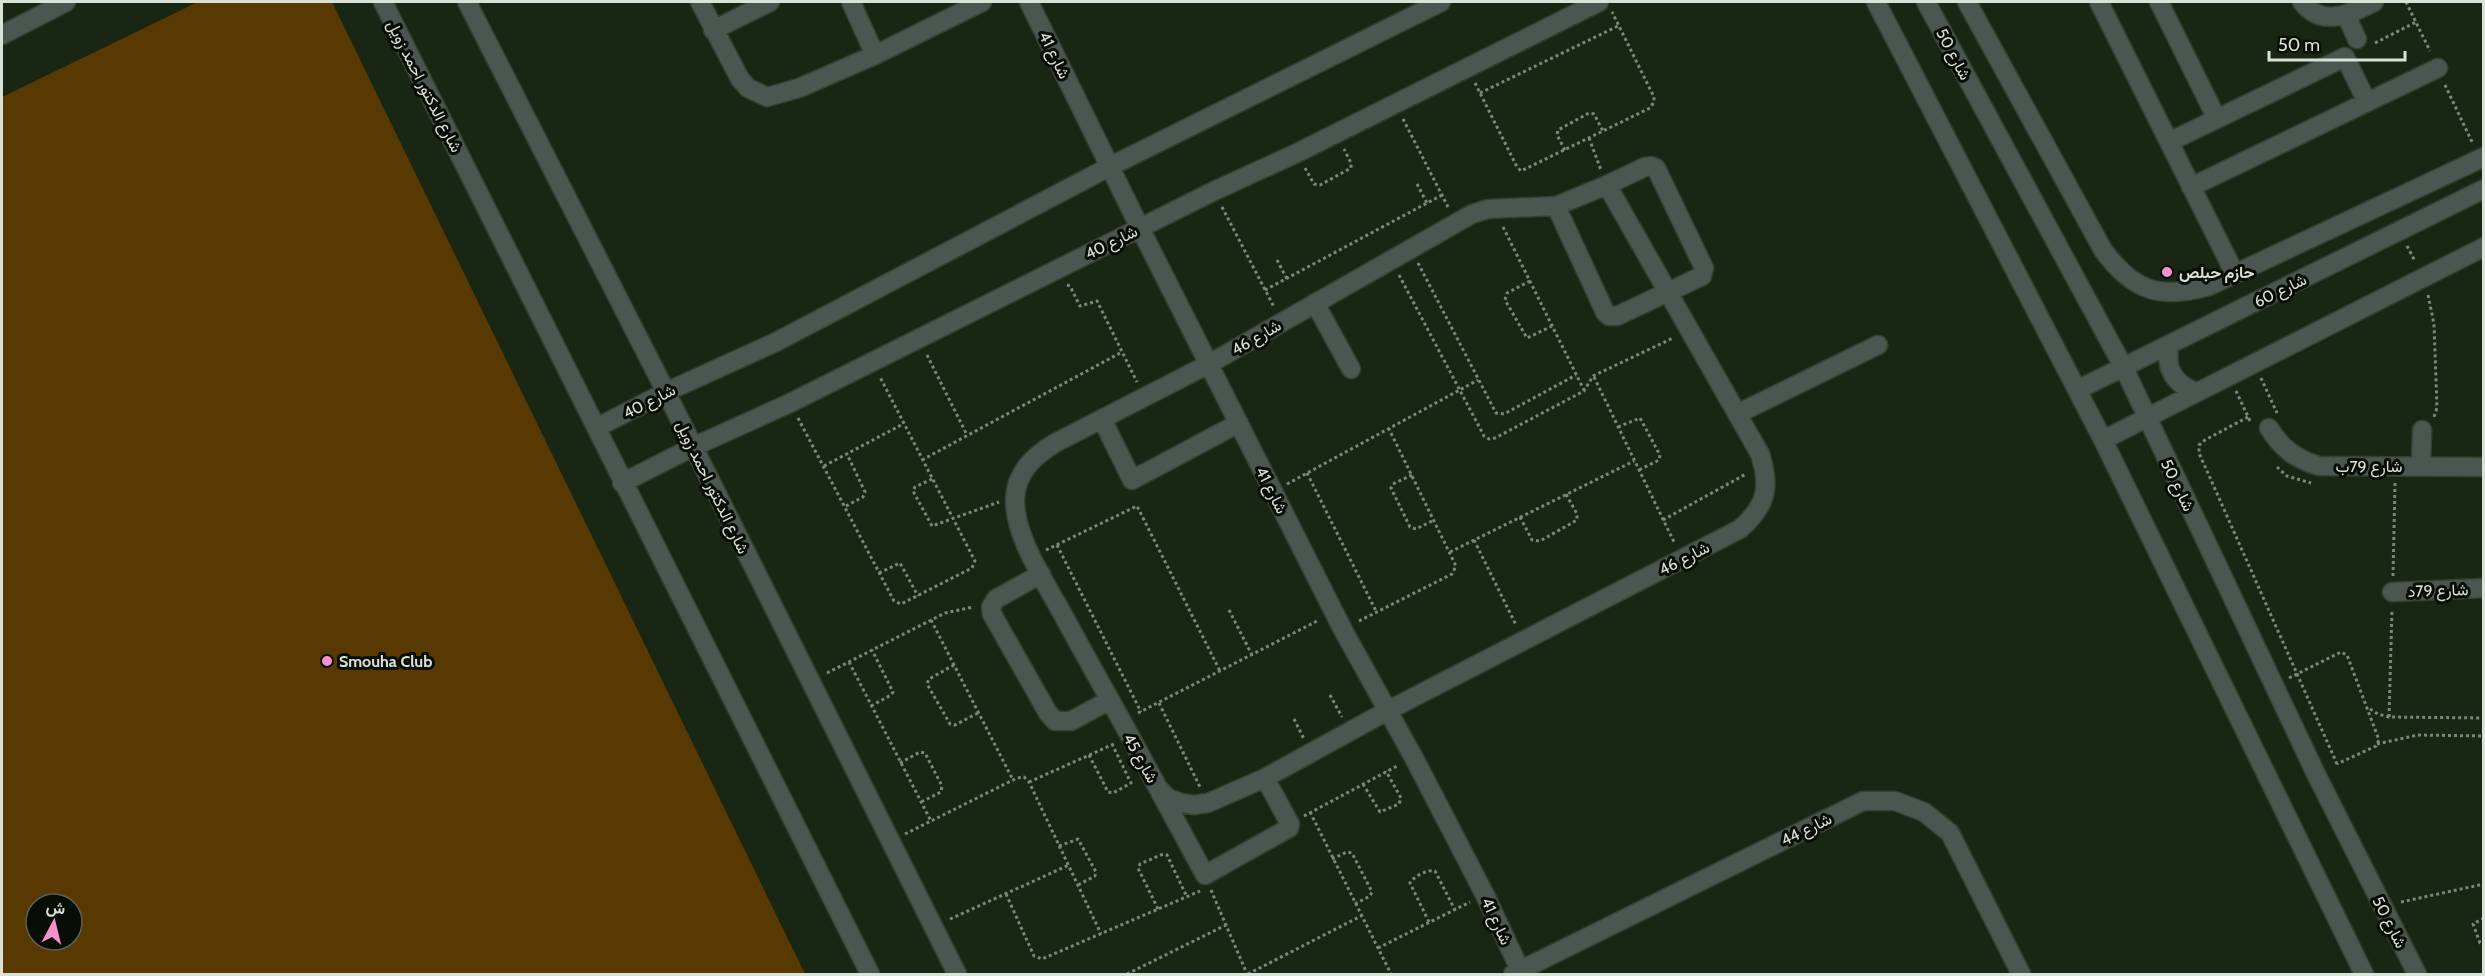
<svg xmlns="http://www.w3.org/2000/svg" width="2485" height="976" viewBox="0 0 2485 976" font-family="Cabin,Vazirmatn,sans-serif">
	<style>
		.green { fill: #583901; fill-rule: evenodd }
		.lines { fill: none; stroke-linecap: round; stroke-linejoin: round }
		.minor-casing { stroke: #35402f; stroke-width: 21 }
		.path { stroke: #7d8779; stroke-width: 3; stroke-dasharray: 3 3; stroke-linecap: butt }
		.minor { stroke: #4b5651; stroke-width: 18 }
		.poi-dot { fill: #f790ce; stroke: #080d06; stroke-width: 2 }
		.labels { text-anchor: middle; stroke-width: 6; stroke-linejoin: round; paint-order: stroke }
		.street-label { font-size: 16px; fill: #dae2d7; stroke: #080d06 }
		.poi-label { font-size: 16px; font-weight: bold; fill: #dae2d7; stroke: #080d06; text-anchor: start }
	</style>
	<rect width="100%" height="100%" fill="#1a2614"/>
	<path class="green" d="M198,2H332L805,974H2V97ZM36,904H72V940H36Z"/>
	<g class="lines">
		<defs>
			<path id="minor" d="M383,2L870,974
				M467,2L666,392L957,974
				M700,2L740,79L748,88L767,97L799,88L875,55L982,2
				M851,2L875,55
				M1029,2L1140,228L1343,630L1414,758L1485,895L1522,974
				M1876,2L2103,440L2364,974
				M1926,2L2124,368L2316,774L2417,974
				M1967,2L2103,250C2133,291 2160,300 2209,286L2484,157
				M2099,2L2235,274
				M2159,2L2217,119
				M2302,2C2322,28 2350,14 2374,2
				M2346,15L2357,39
				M713,30L770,2
				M2,35L66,2
				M2169,142L2345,57L2367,102
				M1607,185L1760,454C1771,488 1766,506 1740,529L1387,711L1265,778L1208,803L1194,805L1181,803L1168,798L1158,788C1129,733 1098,679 1068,624C1050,589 1014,539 1015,499C1016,472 1034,456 1055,443L1209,364L1472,214L1488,209L1556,206Z
				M2191,187L2438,68
				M1556,206L1605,312L1609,316H1617L1702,276L1704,268L1656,168L1651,166L1645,167L1607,185
				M1315,303L1351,369
				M2170,344C2164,367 2174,385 2197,392
				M2077,390L2484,189
				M1737,414L1878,345
				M1102,419L1132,480L1239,423
				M596,428L666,392L776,342L1109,167L1441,2
				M2269,428C2282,449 2296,459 2319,466L2484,467
				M2103,440L2484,247
				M2421,466L2422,430
				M622,483L693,447L790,403L1214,191L1297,153L1599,2
				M1041,574L996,599L991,607L992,614L1048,713L1055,721H1071L1110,700
				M2392,592L2484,588
				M1160,792L1205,875L1289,828L1290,824L1265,778
				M1513,974L1863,801H1895L1924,812L1950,833L2021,974"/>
		</defs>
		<use href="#minor" class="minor-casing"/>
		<path class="path" d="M2406,2L2430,51
			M2375,43L2416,22
			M1475,83L1517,167L1521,171L1650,108L1654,102V97L1612,12
			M2445,85L2473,144
			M1480,93L1618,26
			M1403,119L1448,207
			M1589,138L1601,170
			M1565,150L1557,135L1558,130L1589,113L1594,114L1603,131
			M1305,168L1314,184L1320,185L1351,168V163L1344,149
			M1417,184L1427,203
			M1222,207L1274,307
			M1503,227L1584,390
			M2407,246L2415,261
			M1277,260L1287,279
			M1418,263L1496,413L1504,414L1576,375
			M1399,275L1484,436L1489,439L1495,438L1584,391L1593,376L1673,338
			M1530,281L1507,293L1505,300L1527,338L1552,326
			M1067,285L1070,286L1080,306L1097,301L1137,382
			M1265,290L1442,195
			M2428,295L2434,324L2437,408L2434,417
			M927,355L967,435
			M1594,377L1675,544
			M2261,378L2277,413
			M2236,391L2251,423
			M2248,417L2205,440L2199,445V453L2337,764
			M798,418L894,601L901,604L972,568L975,561L880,377
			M1618,427L1640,418L1660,455L1659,460L1639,470
			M922,460L1122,352
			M824,466L903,424
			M2277,467L2287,476L2311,483
			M1307,473L1376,611
			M1412,475L1393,484L1391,488L1410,527L1416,529L1434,520
			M932,479L915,487L913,491L932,526L999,502
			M1287,484L1478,380
			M846,506L863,497L865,492L847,454
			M1520,517L1532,540L1540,541L1577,520V514L1566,494
			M1663,520L1746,474
			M1474,540L1516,625
			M1057,545L1141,712
			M1046,550L1137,506L1220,671
			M1450,552L1634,461
			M879,573L900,563L918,596
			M2393,576L2395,483
			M1229,610L1252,655
			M931,620L1013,780
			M1359,621L1452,574L1456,566L1389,429
			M849,662L931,821
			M954,665L929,679L927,684L950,724L955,725L978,713
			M827,673L945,613L973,607
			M2289,678L2341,652L2347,655L2379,740L2376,746L2337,764
			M1330,695L1342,717
			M1159,703L1200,787
			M871,706L891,695L893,692L872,650
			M2370,709L2378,714L2389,717L2484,718
			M1138,713L1319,620
			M2389,717L2392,609
			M1294,719L1304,739
			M2377,744L2418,735L2484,736
			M1089,755L1108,792L1113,793L1131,783L1113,746
			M900,763L920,752L925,753L942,786L941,792L921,802
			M1029,782L1114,744
			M1363,784L1380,812L1399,804L1401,798L1386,771
			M1310,812L1391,974
			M1304,816L1399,765
			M905,834L1017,778L1024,777L1029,782L1101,934
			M1059,846L1078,839L1096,872L1095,876L1078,885
			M1332,859L1347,852L1352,853L1372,892L1370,896L1355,904
			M1211,890L1247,974
			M1006,894L1034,956L1042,959L1200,891
			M2401,902L2484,884
			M1158,909L1138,868L1140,864L1163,854L1167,855L1187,897
			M2484,918L2473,924L2480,943L2484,945
			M950,919L1069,865
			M1429,922L1410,883C1413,877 1427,869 1435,871L1455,910
			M1378,948L1470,902
			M1127,974L1226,925
			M1248,974L1361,916"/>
		<use href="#minor" class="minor"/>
	</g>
	<g class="poi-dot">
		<circle cx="2167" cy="272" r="6"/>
		<circle cx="327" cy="661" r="6"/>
	</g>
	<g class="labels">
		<g class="street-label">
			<text transform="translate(1954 54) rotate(62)" y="6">شارع 50</text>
			<text transform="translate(1055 55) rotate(64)" y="6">شارع 41</text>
			<text transform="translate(425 86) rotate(63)" y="6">شارع الدكتور احمد زويل</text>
			<text transform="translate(1111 242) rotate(-26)" y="6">شارع 40</text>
			<text transform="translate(2280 290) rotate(-26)" y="6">شارع 60</text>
			<text transform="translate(1256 337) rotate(-30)" y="6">شارع 46</text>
			<text transform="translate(649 401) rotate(-27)" y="6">شارع 40</text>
			<text x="2369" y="472">شارع 79ب</text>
			<text transform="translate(2178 485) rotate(64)" y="6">شارع 50</text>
			<text transform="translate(713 487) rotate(64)" y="6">شارع الدكتور احمد زويل</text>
			<text transform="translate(1272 490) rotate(63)" y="6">شارع 41</text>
			<text transform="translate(1684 558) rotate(-27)" y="6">شارع 46</text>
			<text transform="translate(2438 590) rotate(-2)" y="6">شارع 79د</text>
			<text transform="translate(1141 758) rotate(61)" y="6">شارع 45</text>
			<text transform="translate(1806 829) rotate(-26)" y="6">شارع 44</text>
			<text transform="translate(1497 921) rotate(65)" y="6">شارع 41</text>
			<text transform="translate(2390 922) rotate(63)" y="6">شارع 50</text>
		</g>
		<g class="poi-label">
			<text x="2179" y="278">حازم حبلص</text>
			<text x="339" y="667">Smouha Club</text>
		</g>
	</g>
	<rect width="2485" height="976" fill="none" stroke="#dae2d7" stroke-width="6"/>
	<g transform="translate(54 922) rotate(7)"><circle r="28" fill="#080d06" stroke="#5c625a" stroke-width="1.5"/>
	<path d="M0-4.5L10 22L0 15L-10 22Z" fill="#f790ce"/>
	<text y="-9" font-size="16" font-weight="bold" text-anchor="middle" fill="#dae2d7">ش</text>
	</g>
	<path d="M2269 51v9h136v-9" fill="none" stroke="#dae2d7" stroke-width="3"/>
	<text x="2278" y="51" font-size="18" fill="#dae2d7" stroke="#080d06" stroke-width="4.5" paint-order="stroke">50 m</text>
</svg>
